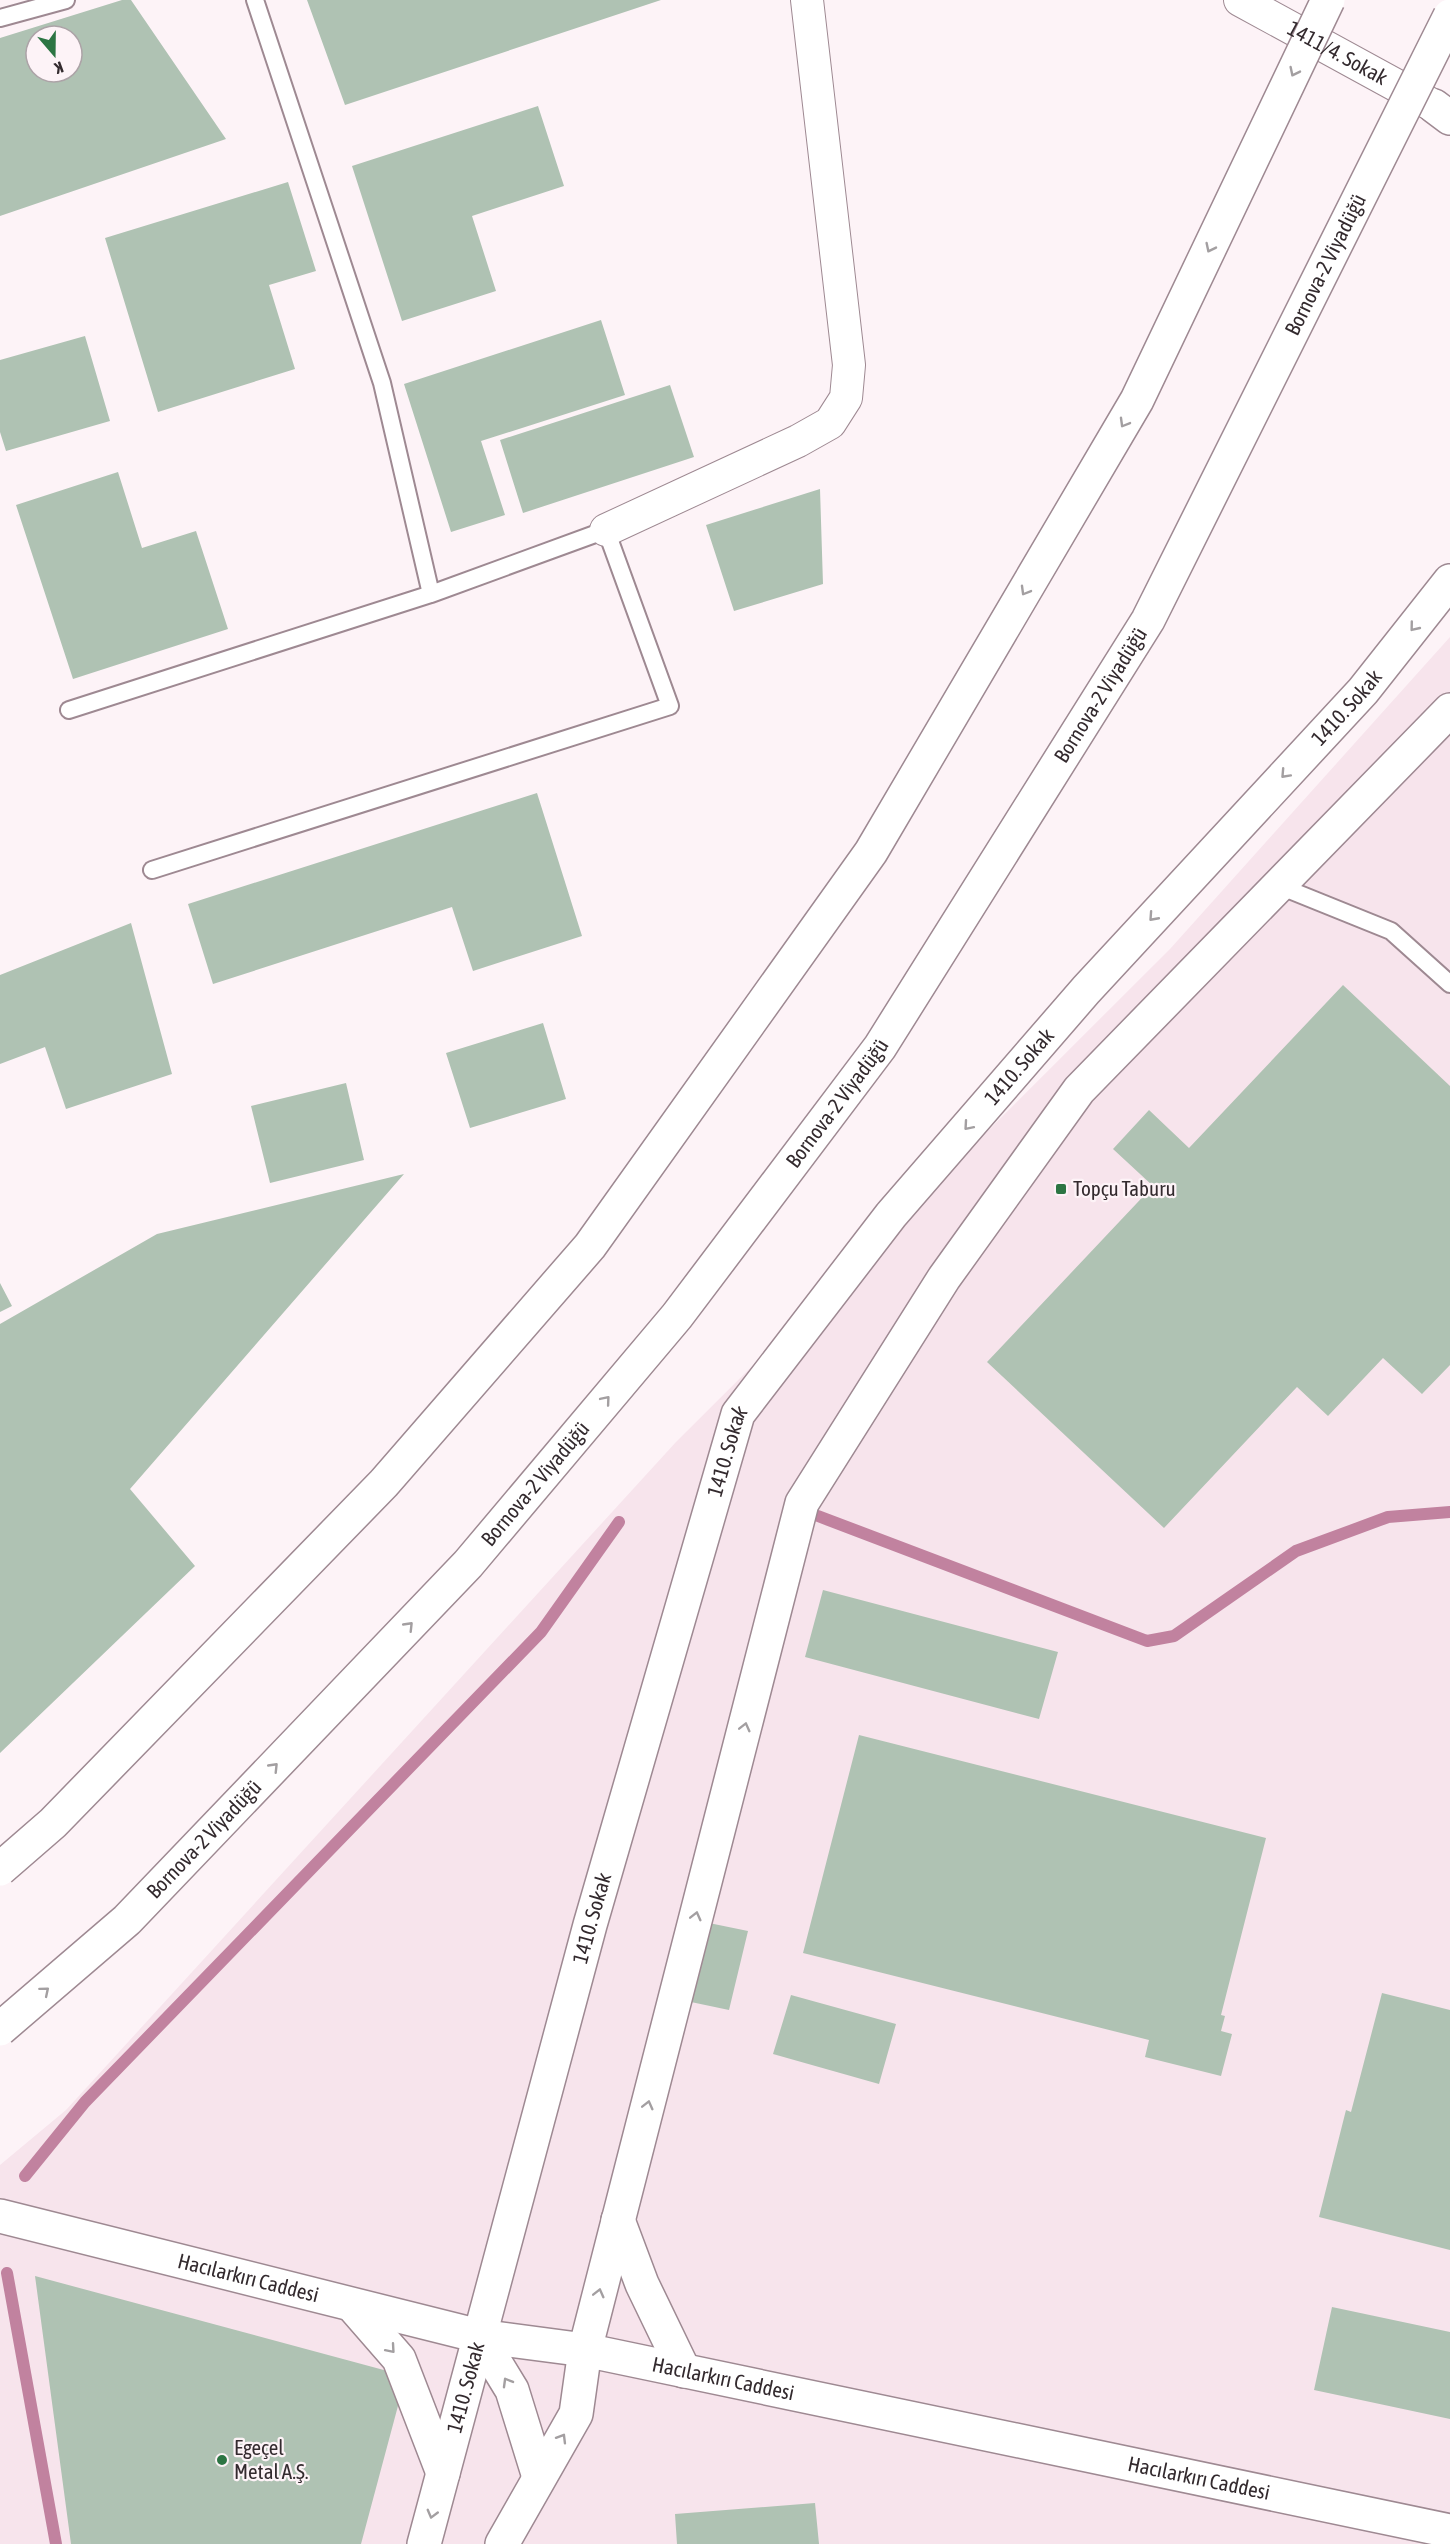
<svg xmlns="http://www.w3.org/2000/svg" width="1450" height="2544" viewBox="0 0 1450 2544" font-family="'Asap Condensed',sans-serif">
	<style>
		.built { fill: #f7e4ec }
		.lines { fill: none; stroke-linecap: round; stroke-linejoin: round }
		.stream { stroke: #c1829f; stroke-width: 12 }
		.building { fill: #afc2b3; fill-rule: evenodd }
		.service-casing { stroke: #9e8992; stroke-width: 20 }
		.minor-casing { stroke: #9e8992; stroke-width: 34 }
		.tertiary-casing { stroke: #9e8992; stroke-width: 36 }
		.service { stroke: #fff; stroke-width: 16 }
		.minor { stroke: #fff; stroke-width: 32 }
		.tertiary { stroke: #fff; stroke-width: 33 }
		.motorway-bridge-casing { stroke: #9e8992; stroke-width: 36; stroke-linecap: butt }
		.motorway-bridge { stroke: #fff; stroke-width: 33 }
		.oneway { stroke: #a39fa1 }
		.poi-dot { fill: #2c7543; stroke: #fdf3f7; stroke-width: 2 }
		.labels { text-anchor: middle; stroke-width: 4.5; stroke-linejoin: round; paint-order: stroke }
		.street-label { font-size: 21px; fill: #332a2e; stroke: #fdf3f7 }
		.poi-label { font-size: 21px; fill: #332a2e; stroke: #fdf3f7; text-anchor: start }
	</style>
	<rect width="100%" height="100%" fill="#fdf3f7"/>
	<path class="built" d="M1450,637V2544H0V2165L66,2110L676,1442L1170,949Z"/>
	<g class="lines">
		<path class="stream" d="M818,1516L1147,1641L1174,1636L1296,1551L1388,1517L1450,1512
			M25,2176L85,2102L541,1632L619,1522
			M7,2273L56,2544"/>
	</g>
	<path class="building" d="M122,0H131L226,139L0,216V38ZM36,36H72V72H36Z
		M307,0H661L345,105Z
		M538,106L564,186L472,216L496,291L402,321L352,166Z
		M288,182L316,271L269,285L295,369L158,412L105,238Z
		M601,320L625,395L481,441L505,515L451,532L404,384Z
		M85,336L110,421L6,451L0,432V360Z
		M670,385L694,457L523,513L500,440Z
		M118,472L142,548L196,531L228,629L73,679L16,505Z
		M820,489L823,584L734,611L706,525Z
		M537,793L582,936L473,971L452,907L213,984L188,904Z
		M131,923L172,1074L66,1109L45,1047L0,1064V975Z
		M1343,985L1450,1086V1365L1422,1394L1383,1358L1328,1416L1297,1387L1164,1528L987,1362L1153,1186L1113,1149L1149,1110L1189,1148Z
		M543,1023L566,1099L470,1128L446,1053Z
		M346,1083L364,1160L270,1183L251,1106Z
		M404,1174L130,1489L195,1566L0,1753V1324L157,1234Z
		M0,1283L12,1306L0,1312Z
		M823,1590L1058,1652L1039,1719L805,1657Z
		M859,1735L1266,1838L1221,2015L1225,2016L1221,2031L1232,2034L1221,2076L1145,2057L1149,2040L803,1953Z
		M709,1923L748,1931L729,2010L691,2002Z
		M1382,1993L1450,2010V2250L1319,2217L1346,2110L1351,2112Z
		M791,1995L896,2024L879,2084L773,2054Z
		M35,2276L406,2376L361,2544H71Z
		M1332,2307L1450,2332V2419L1314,2390Z
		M815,2503L819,2544H677L675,2514Z"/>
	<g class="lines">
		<defs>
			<path id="service" d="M0,18L66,0
				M69,710L431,594
				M152,870L670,706L606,530L431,594L382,383L255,0
				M1277,885L1391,931L1450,984"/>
			<g id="minor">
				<path id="s1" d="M1240,0L1434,106"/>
				<path d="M606,530L798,441L830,423L846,398L849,365L807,0"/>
			</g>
			<g id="tertiary">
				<path d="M1434,106L1450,118"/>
				<path id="s2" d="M0,2216L479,2336L585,2350L1450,2531"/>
				<path d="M618,2220L642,2284L684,2371"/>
				<path d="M352,2305L399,2359L443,2473"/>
				<path d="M479,2336L512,2390L539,2477"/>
				<path id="s3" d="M424,2544L590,1925L738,1414L891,1215L1086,990L1363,691L1450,581"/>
				<path d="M502,2544L576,2414L585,2350L802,1503L944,1278L1079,1090L1450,710"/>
			</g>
		</defs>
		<use href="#service" class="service-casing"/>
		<use href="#minor" class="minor-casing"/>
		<use href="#tertiary" class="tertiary-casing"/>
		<use href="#service" class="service"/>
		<use href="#minor" class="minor"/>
		<use href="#tertiary" class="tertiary"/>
		<defs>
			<g id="motorway-bridge">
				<path d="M0,1869L53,1823L384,1483L590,1246L871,852L1137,400L1328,0"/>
				<path id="s4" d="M0,2029L127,1920L468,1564L677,1316L880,1047L1148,620L1450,16"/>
			</g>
		</defs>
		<use href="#motorway-bridge" class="motorway-bridge-casing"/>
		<use href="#motorway-bridge" class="motorway-bridge"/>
	</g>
	<defs><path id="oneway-chevron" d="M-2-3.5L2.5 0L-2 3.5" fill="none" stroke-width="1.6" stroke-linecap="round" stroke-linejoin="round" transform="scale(1.5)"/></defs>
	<g class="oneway">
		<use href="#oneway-chevron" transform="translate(1294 72) rotate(116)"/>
		<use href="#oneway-chevron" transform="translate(1210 248) rotate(116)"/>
		<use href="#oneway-chevron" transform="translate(1124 423) rotate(120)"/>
		<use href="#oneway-chevron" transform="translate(1025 591) rotate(120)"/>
		<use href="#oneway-chevron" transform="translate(1414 627) rotate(129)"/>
		<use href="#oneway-chevron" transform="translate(1285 774) rotate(133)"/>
		<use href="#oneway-chevron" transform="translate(1153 917) rotate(132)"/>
		<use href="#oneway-chevron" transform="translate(968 1126) rotate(131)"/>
		<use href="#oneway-chevron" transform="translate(606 1400) rotate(-50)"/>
		<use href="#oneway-chevron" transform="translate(409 1626) rotate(-46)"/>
		<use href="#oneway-chevron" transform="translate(745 1727) rotate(-76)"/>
		<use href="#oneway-chevron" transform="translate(274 1767) rotate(-46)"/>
		<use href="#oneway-chevron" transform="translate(696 1916) rotate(-76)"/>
		<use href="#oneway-chevron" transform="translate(45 1991) rotate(-40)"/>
		<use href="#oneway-chevron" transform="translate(648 2105) rotate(-76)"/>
		<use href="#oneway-chevron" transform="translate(599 2293) rotate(-76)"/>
		<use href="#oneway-chevron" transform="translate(391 2349) rotate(49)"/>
		<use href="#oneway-chevron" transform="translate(507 2382) rotate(-120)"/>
		<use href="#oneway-chevron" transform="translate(562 2438) rotate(-59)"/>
		<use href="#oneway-chevron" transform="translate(432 2514) rotate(105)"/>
	</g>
	<g class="poi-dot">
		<rect x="1055" y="1183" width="12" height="12" rx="3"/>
		<circle cx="222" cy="2460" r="6"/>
	</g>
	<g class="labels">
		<g class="street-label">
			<text dy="7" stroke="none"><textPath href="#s1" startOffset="111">1411/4. Sokak</textPath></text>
			<text dy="7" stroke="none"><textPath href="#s4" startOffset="2223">Bornova-2 Viyadüğü</textPath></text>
			<text dy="7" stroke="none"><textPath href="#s4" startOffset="1737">Bornova-2 Viyadüğü</textPath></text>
			<text dy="7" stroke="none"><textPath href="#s3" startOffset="2106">1410. Sokak</textPath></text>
			<text dy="7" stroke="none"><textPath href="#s3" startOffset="1620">1410. Sokak</textPath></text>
			<text dy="7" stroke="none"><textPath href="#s4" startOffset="1251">Bornova-2 Viyadüğü</textPath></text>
			<text dy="7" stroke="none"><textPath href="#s3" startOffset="1134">1410. Sokak</textPath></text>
			<text dy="7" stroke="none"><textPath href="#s4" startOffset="765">Bornova-2 Viyadüğü</textPath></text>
			<text dy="7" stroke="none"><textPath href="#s4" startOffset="279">Bornova-2 Viyadüğü</textPath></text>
			<text dy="7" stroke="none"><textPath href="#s3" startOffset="648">1410. Sokak</textPath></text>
			<text dy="7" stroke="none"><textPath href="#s2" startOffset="256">Hacılarkırı Caddesi</textPath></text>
			<text dy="7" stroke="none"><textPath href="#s2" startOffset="742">Hacılarkırı Caddesi</textPath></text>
			<text dy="7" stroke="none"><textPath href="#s3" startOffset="162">1410. Sokak</textPath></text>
			<text dy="7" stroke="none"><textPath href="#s2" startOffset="1228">Hacılarkırı Caddesi</textPath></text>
		</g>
		<g class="poi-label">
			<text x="1073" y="1196">Topçu Taburu</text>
			<text x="234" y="2455">Egeçel<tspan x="234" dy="24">Metal A.Ş.</tspan></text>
		</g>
	</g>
	<g transform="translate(54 54) rotate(160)"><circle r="28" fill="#fdf3f7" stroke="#aca3a7" stroke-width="1.5"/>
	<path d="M0-4.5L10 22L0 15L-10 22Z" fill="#2c7543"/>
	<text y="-9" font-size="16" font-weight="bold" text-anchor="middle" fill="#332a2e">K</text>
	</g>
</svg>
